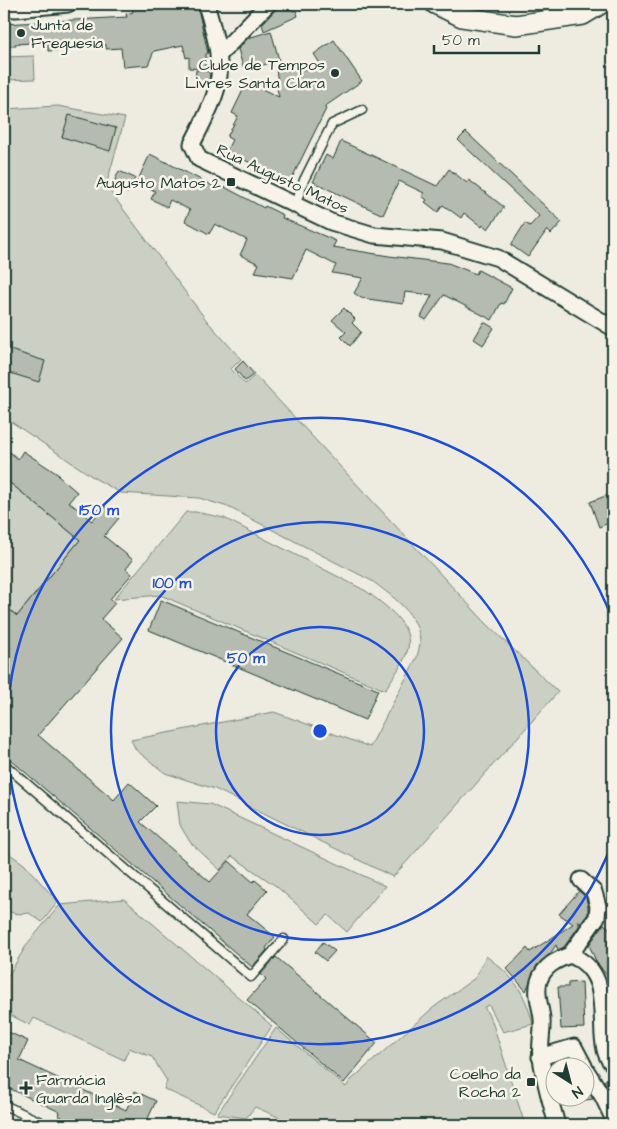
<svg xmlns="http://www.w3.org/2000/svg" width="617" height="1129" viewBox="0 0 617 1129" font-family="'Architects Daughter',sans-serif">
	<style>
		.green { fill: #cccfc4; stroke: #76867c }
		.building { fill: #b5bbb0; stroke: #1f3d34 }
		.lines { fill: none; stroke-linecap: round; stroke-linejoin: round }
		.service-casing { stroke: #1f3d34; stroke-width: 11 }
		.minor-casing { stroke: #1f3d34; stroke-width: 19 }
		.tertiary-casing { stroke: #1f3d34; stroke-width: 22 }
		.service { stroke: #f7f3e8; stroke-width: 8 }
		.minor { stroke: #f7f3e8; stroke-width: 15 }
		.tertiary { stroke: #f7f3e8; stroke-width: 19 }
		.ring { fill: none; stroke: #1d4ed8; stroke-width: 2.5 }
		.poi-dot { fill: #1f3d34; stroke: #f7f3e8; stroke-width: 2 }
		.labels { text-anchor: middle; stroke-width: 5; stroke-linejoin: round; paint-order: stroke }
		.poi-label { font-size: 16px; fill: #1f3d34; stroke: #f7f3e8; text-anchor: end }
		.street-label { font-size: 16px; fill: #1f3d34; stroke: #f7f3e8 }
		.centre { fill: #1d4ed8; stroke: #f7f3e8; stroke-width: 2.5 }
		.ring-label { font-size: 15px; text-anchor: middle; font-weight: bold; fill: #1d4ed8; stroke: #f7f3e8; stroke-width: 5; stroke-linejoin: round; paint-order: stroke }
	</style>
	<rect width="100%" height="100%" fill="#eeece1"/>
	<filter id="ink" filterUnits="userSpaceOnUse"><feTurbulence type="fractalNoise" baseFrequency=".02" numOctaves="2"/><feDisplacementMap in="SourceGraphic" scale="10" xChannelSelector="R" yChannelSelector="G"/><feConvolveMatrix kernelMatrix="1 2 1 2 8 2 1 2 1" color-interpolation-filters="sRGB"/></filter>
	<g filter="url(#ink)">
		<path class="green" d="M34,56L35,79L5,80L4,57Z
			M58,106L125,118L106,186L207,321L241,359L231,369L245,384L255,375L486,623L558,692L393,877L215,789L165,773L136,750L131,740L274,712L370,747L417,657C418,652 420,646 420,642C419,614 392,596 372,581L228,507L199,498L121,493L96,479L4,417V109Z
			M4,478L80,540L17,616L4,605Z
			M186,512H196L224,518L366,591C384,605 416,625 407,652C403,665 392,678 385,690L160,595L114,599Z
			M177,801L210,804L385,886L347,932L328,915L319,924L276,886L232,856L220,870L190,842L180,825Z
			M4,850L24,864L58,902L42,922L29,913C20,914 11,915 4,908Z
			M124,899L272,1026L214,1112L164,1089L167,1081L152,1057L129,1048L124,1060L34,1018L30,1025L4,1012V983L27,944L60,905Z
			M486,956C514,977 524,990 533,1024L503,1032L489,1005L484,1007L492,1021L525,1125H297L255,1107L246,1118L217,1114L276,1028L346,1087L350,1081L434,1007L475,978Z"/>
		<path class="building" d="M131,4H197L208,53L206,54L205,69L189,68V57L186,58L183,45L154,51L148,65L123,67L121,48L106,49V45L83,47V49L48,51V42L15,44V46L4,47V24L127,17L126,14L133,12Z
			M277,4H291L293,11L296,10L298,16L264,31L262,24L275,10Z
			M271,31L279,60L254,68L256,64L243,67L238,49L248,38Z
			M334,40L362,81L324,107L326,109L290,182L226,151L232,140L227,137L238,116L232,113L247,82L279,97L276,84H278L276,68L324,70L314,54Z
			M196,70L210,72L209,82L195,81Z
			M69,115L116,128L110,151L62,137Z
			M466,132L562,222L551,234L547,230L528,257L511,245L525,223L530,226L539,216L458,140Z
			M341,141L437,186L449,169L467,183L469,180L504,207L488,229L483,225L482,227L464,213L461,218L443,205L438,212L425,202L427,200L422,196L424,193L399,181L383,215L313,182L326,155L333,159Z
			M150,154L211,185L215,186L217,183L264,208L265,206L283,215L282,218L336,241L333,247L389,256L448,263L476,274L478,270L512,288L504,304L501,303L492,320L444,295L426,320L421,317L432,295L405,292L403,304L361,298L354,293L363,278L332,273L336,265L306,250L293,278L255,272L259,264L240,255L247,240L215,224L209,234L185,221L190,210L170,200L167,207L151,199L155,191L137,182Z
			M119,171L135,178L128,193L112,186Z
			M344,308L355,319L352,323L361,332L350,346L341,337L346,332L332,320Z
			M484,322L494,328L483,345L474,339Z
			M4,348L45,361L39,382L4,371Z
			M243,361L254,374L245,381L235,369Z
			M4,447L18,459L23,451L59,475L58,476L77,492L69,502L92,521L105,506L119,518L104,536L133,560L126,569L132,574L110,599L115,603L101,619L123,638L38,735L114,800L129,782L156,806L140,822L210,882L229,861L253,882L255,880L267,890L247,914L275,937L266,948L267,950L252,967L4,754V605L17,616L80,540L4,478Z
			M613,493V521L599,527L590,502Z
			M161,600L378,690L365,720L149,630Z
			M579,891L586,897L588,907V914L580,924L579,921V926L564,947L558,950L556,945L550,954L537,965L526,991L507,969L527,948L530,952L573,924L559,914Z
			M604,924L613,931V984L596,961L589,945Z
			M323,942L335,951L326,961L315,952Z
			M276,957L377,1043L344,1083L247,1000L266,979L261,974Z
			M582,982L584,1028L561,1029L558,987H568V983Z
			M4,1030L28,1041L19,1060L126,1110L135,1091L156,1101L145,1125H79L59,1116L60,1112L4,1086Z
			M613,1075V1094H612L604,1081Z
			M584,1085L593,1099L577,1101L584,1096Z"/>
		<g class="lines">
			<defs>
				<path id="service" d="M295,206L304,180L332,124L362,110
					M4,764L251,977L284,939
					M4,1105L47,1125"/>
				<path id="minor" d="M206,4C212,25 221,54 219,76C218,95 201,126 192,144L199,159L331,222L374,235L442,241L498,258L613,328
					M4,8L16,9L68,4
					M218,56L268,4
					M570,955L597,917L598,906L594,892L581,880
					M540,1057L574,1047L584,1066
					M584,1067L603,1097L613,1118
					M557,1125C551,1103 544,1080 541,1058C539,1045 543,1032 542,1019C541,1007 535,994 539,981C544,966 556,960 570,955C606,969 601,1003 603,1036C604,1046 605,1057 613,1064"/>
				<path id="tertiary" d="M435,4L462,17L516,25L583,15L601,4"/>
			</defs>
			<use href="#service" class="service-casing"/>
			<use href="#minor" class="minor-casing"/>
			<use href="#tertiary" class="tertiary-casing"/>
			<use href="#service" class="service"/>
			<use href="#minor" class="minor"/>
			<use href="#tertiary" class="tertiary"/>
		</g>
	</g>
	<g class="ring">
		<circle cx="320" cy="731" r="104"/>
		<circle cx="320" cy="731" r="209"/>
		<path d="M613 841A313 313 0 1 1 613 621"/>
	</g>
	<g class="poi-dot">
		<circle cx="21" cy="33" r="5"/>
		<circle cx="335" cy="73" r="5"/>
		<rect x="226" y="177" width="10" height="10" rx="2.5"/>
		<rect x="526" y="1077" width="10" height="10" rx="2.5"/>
		<path d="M23.5 1080.5h5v5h5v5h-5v5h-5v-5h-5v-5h5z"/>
	</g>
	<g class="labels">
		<g class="poi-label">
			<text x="31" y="30" text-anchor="start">Junta de<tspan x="31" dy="18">Freguesia</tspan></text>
			<text x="325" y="70">Clube de Tempos<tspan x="325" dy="18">Livres Santa Clara</tspan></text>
			<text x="221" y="188">Augusto Matos 2</text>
			<text x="521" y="1079">Coelho da<tspan x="521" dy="18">Rocha 2</tspan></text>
			<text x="36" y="1085" text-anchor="start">Farmácia<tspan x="36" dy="18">Guarda Inglêsa</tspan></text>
		</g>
		<g class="street-label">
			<text transform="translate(283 178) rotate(25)" y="6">Rua Augusto Matos</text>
		</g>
	</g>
	<circle cx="320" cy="731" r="8" class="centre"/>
	<g class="ring-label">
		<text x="99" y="515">150 m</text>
		<text x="172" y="588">100 m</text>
		<text x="246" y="663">50 m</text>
	</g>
	<rect width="617" height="1129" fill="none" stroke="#f7f3e8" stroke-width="20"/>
	<rect x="10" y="10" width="597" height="1109" fill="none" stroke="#1f3d34" stroke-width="2" filter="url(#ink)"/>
	<g transform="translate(570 1082) rotate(144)"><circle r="24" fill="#f7f3e8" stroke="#a1aaa0"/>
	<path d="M0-4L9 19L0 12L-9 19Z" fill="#1f3d34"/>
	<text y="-8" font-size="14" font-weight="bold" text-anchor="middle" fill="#1f3d34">N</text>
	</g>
	<path d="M434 45v8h105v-8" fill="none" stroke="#1f3d34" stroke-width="2.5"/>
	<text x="442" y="45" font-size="15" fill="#1f3d34" stroke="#f7f3e8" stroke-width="4" paint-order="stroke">50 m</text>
</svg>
